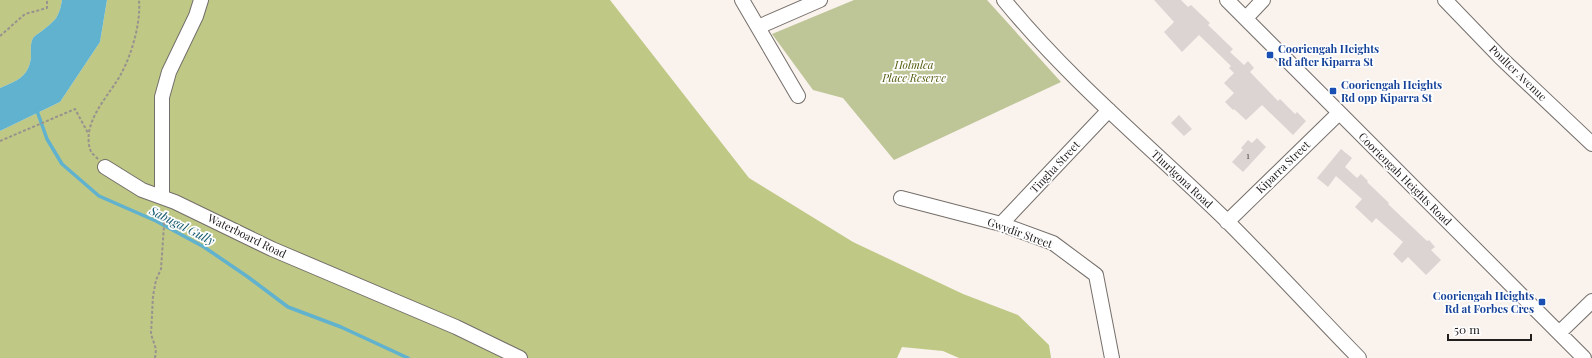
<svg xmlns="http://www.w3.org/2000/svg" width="1592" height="358" viewBox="0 0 1592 358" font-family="'Playfair Display',serif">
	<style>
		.green { fill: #bec597 }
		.forest { fill: #bfc884 }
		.water { fill: #60b2ce }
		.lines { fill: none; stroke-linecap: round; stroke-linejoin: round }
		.stream { stroke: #60b2ce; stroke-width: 3.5 }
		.building { fill: #dcd4d2 }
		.minor-casing { stroke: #756f6b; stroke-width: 16 }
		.path { stroke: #98938f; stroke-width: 2; stroke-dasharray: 3 2; stroke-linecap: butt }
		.minor { stroke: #fff; stroke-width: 14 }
		.transit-dot { fill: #1a4fb4; stroke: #fff; stroke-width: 1.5 }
		.labels { text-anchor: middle; stroke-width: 3.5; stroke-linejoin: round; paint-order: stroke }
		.number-label { font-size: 9px; fill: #504d4b }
		.transit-label { font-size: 11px; font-weight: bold; fill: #164399; stroke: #fff; text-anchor: start }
		.park-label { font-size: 11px; font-style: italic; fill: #565d10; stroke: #fff }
		.street-label { font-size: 11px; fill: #22201e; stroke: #fff }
		.water-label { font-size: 12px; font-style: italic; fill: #15596d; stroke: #fff }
	</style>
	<rect width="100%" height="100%" fill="#f9f2ed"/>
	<path class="green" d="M854,0H987L1061,82L894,160L843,98L813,90L772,34Z"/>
	<path class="forest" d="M0,0H62C59,17 56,20 43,30C40,33 35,35 33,38C30,44 31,50 31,57C29,77 16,81 0,88Z
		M107,0H610L749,178L853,242L963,294L1018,315L1049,345L1051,358H959L943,351L902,347L897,358H0V131L60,102L100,42Z"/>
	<path class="water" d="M62,0H107L100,42L60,102L0,131V88C16,81 29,77 31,57C31,50 30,44 33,38C35,35 40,33 43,30C56,20 59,17 62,0Z"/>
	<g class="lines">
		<path class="stream" d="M36,108L47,139L62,164L99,196L156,221L204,247L248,277L288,307L341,327L408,358"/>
	</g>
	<path class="building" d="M1154,0H1181L1188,7L1191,5L1210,23L1208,25L1233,49L1230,52L1244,65L1248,61L1254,68L1250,72L1278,101L1280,99L1295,114L1297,112L1306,121L1293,135L1262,105L1246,120L1234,109L1233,110L1225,102L1234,93L1224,83L1234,73L1229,68L1231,66L1199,35L1182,52L1164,32L1174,22Z
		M1179,115L1192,129L1184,136L1171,123Z
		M1257,138L1266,147L1243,172L1232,162L1243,150L1241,148L1248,140L1252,143Z
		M1341,149L1352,158L1345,167L1357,178L1361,174L1368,181L1367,182L1389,203L1388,204L1427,241L1429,240L1435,247L1431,250L1441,260L1426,275L1408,257L1402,263L1393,254L1403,242L1376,218L1372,223L1355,207L1362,199L1336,176L1328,187L1317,178Z"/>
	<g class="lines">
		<defs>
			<path id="minor" d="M742,0L798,96
				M1004,0C1070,81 1152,148 1227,221C1272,266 1315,313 1359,358
				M1227,0L1584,358
				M1445,0L1501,58L1592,144
				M1246,18L1263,0
				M758,27L820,0
				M105,167L142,190L175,202L272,249L456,327L520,358
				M162,197V97L169,72L196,16L201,0
				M901,198L1001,224L1053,243L1096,275L1112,358
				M1227,222L1339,113
				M1001,224L1109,110
				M1559,333L1592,301"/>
		</defs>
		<use href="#minor" class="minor-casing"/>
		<path class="path" d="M0,36L25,14L47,8V0
			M0,141L75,109L88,133
			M98,159C95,156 91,153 90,149C82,121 109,96 121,74C132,54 141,22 139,0
			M155,358L156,349L151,334L153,296L156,280L161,269L165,211"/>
		<use href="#minor" class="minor"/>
	</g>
	<g class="transit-dot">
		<rect x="1266" y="51" width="8" height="8" rx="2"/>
		<rect x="1329" y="87" width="8" height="8" rx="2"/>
		<rect x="1538" y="298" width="8" height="8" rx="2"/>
	</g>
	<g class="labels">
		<g class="number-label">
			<text x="1248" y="159">1</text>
		</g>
		<g class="transit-label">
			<text x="1278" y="53">Cooriengah Heights<tspan x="1278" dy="13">Rd after Kiparra St</tspan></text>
			<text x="1341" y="89">Cooriengah Heights<tspan x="1341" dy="13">Rd opp Kiparra St</tspan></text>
			<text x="1534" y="300" text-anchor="end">Cooriengah Heights<tspan x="1534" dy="13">Rd at Forbes Cres</tspan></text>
		</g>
		<g class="park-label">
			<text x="914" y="69">Holmlea<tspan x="914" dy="13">Place Reserve</tspan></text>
		</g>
		<g class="street-label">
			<text transform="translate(1518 73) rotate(44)" y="4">Poulter Avenue</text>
			<text transform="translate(1055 167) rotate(-47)" y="4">Tingha Street</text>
			<text transform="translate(1283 167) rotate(-44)" y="4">Kiparra Street</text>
			<text transform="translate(1182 179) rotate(43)" y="4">Thurlgona Road</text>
			<text transform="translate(1405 179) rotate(45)" y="4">Cooriengah Heights Road</text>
			<text transform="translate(1020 233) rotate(20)" y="4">Gwydir Street</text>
			<text transform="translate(247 236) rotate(26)" y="4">Waterboard Road</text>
		</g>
		<g class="water-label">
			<text transform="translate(182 226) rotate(27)" y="4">Sabugal Gully</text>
		</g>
	</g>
	<path d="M1448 334v6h83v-6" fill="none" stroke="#22201e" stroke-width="2"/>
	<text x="1454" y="334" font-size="12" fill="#22201e" stroke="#ffffff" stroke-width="3" paint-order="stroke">50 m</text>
</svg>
